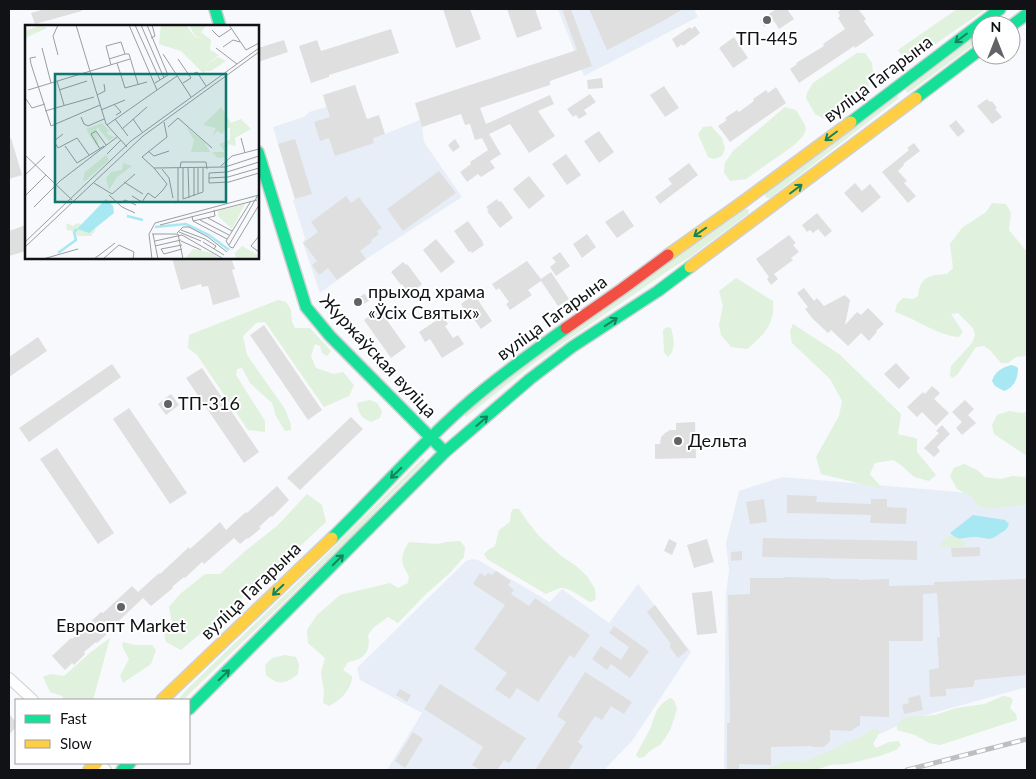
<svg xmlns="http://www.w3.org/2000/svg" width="1036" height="779" viewBox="0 0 1036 779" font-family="Lato,sans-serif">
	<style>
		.built { fill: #e8eef7 }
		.green { fill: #e0f1dd }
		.water { fill: #a7e8f3 }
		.building { fill: #e0dfdf }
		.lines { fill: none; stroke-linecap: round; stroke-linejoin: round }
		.street-casing { stroke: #ced0d3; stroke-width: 12 }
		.fast-casing { stroke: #ced0d3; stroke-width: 14 }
		.slow-casing { stroke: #ced0d3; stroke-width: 14 }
		.jam-casing { stroke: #ced0d3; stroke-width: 14 }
		.street { stroke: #fefeff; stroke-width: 10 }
		.fast { stroke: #16e098; stroke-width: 11 }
		.slow { stroke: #ffcf43; stroke-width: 11 }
		.jam { stroke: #f24e42; stroke-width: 11 }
		.rail-casing { stroke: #bebebf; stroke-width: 5 }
		.rail { stroke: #fff; stroke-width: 3; stroke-dasharray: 9; stroke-linecap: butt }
		.oneway { stroke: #14835d }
		.poi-dot { fill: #626366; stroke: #fff; stroke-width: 2 }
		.labels { text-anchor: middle; stroke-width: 4; stroke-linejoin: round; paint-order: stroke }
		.poi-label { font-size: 18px; fill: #111215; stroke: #fff; text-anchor: start }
		.street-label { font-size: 18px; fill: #111215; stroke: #fff }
		.inset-river { fill: none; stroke: #a7e8f3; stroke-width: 2.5 }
		.inset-road { fill: none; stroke: #9b9da0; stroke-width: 1 }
		.view { fill: #0f766e; fill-opacity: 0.15; stroke: #0f766e; stroke-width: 2.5 }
		.inset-edge { fill: none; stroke: #111215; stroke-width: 2.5 }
	</style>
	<rect width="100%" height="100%" fill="#f7f9fc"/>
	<path class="built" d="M558,9H694L698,17L584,76Z
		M355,85L366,119L385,134L420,120L422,127L424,142L462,197L366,259L320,293L303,243L305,238L293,200L295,199L273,127L304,117L309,112L326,107L323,95Z
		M782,477L1019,497L1027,493V687L915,718L807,767L797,770H724L726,593L729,570L726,543L739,491Z
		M472,559L478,560L550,602L562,589L609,623L638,584L691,652L632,741L604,770H387L422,713L360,680L357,668L466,561Z"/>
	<path class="green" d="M957,9H986L912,60L906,61L898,50Z
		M981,31V39L908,93L904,89Z
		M857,53H865L872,63L873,73L868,88L836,116L827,120L815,114L806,98L807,93L813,83Z
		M896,95L899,98L770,198H767L765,196L766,193Z
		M785,107L796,110L805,125L806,129L803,136L793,146L746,179L730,181L724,173L725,163L733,151Z
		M711,126L722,138L725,149L722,156L714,159L708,157L698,134L703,127Z
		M992,203L1006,204L1011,213L1009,230L1027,252V355L1025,356L1016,357L1008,363H1001L990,350L984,346L976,347L957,375L952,378L950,375L951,366L972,343L975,335L973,328L958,313L951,314L963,332L959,337C936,335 917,319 895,312L897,304L903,298L913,299L918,296C920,276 930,275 947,274L953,268L950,244L962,228L986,212Z
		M745,209H748L749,211L748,214L690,257L672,268L534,363L466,417L464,414C487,396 509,376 532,358C601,306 675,260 745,209Z
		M736,278L773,301C775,324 764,335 747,349L731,347L721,335L719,325L723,306L719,291Z
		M278,300L286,302L291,310L292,322L295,328H310L331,351L327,356L322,353L320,346L315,344L311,356L316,368L334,374L343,372L354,385L349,396L324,407L265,322L256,323L243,336L247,355L285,409L291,425V430L285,431L276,416L272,403L250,383L242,368L237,369L236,375L265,421V432L248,430L197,355L188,348L189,335Z
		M793,324L839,354L901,414L898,434C904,436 911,436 917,439V452L936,475L929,481L914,477L901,465L893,460L875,463L870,474L881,487L878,488L821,474L816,457L839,416L842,401L830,379L792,343L790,331Z
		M667,327L671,328C674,338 676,350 668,357L664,352L663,330Z
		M370,400L377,403L382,411L380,418L371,422C361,418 359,414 357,403Z
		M1009,411L1022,413L1027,412V456L994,434L992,425L997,415Z
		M423,458L425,461L386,500L362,526L183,700H178L186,690L319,562Z
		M964,464L977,470L985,477L1001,479L1013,476L1025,477L1027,472V504L988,509L977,505L972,497L957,489L950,476L954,468Z
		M307,494L322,505L326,522L270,574L181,650L166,642L164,633L172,623L169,607L180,594L205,574H220L244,552L277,526Z
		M513,509H519L527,521L539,536L561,556L575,565L587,576L595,589L596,599L591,602C583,599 570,587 561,588C557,589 550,592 546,594L487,559L484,554L488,550L495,546L499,530L510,522L511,513Z
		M949,536H957L965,542V546C957,547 947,551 940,545L943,540Z
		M460,541L465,547L464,557L450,573L427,593L398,623L388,617L373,628L368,635C371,651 365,659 348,662L343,670L352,676C352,689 340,701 329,706L323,703L324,692L321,673L325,658L308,643L307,630L317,615L340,595L390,583L398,588L408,583L409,576C400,563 400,555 409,542L437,544L447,542Z
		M110,638L93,700H64L62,696L50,692L43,677L50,674L64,676L91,652Z
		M123,642L135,645H152L156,650L151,664L123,683L120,676L129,659L122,646Z
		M285,655L296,657L299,665L298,674C286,684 278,686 266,675L265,665L272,658Z
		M1003,696L1010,697L1013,700L1010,708L1016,714L1017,720L940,745L929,743L915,735L897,730V724L906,717L935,715L956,708L984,704Z
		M670,698L674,700L677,709L671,728L666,737L660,745L651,750L644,757L639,758L636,755C640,746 646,738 650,729C656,714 655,707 670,698Z
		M875,729L880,731L873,744L876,748L889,742L898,741L901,745L896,750L880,756L847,764L830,765L816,770H763L787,761H805L836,748L847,742L861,737L868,732Z"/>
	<path class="water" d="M1011,365L1015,366L1018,368C1018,378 1014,388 1004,391L995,386L992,381C995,371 1002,368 1011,365Z
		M973,515L1005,520L1009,524C1007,529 1006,530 1001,533C988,542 990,538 976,537C963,536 961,543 950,533Z"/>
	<path class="building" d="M45,9H81L82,11L35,24L31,13Z
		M443,9H470L481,39L456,48Z
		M507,9H535L542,29L517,38Z
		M562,9H571L592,66L550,81V85L480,108L486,124L550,95L554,104L538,111L555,136L529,153L510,124L489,134L501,154L490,161L495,168L481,177L478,174L467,182L460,172L471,164L470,162L488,150L482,138L475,140L470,124L465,125L461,114L422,127L415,103L577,50Z
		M589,9H683L661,22L607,50Z
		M776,9H787L794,19L779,29L774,21L764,27L760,20Z
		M842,9H858L866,19L864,21L874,35L855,48L854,46L799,83L790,69L797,64L796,63L824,46L823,44L845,29L838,18L840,16L838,12Z
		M695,26L700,33L683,46L682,44L677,48L672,39L690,27L691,29Z
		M391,29L399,53L329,75V77L311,83L299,46L317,40L321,51Z
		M734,37L748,58L733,68L719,48Z
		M284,40L288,52L258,62V48Z
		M602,78L603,88L588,89L587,80Z
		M355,85L367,119L379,115L385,134L373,138L374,143L335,156L329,138L320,141L314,122L330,117L323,95Z
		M664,86L679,108L665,117L650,95Z
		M776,87L786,103L730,142L718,126L727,120L725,118L737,110L739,112L754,101L753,99L766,90L768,93Z
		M590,94L596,102L584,110L587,114L579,119L576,115L573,117L567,109Z
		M987,99L990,102L992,101L997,108L995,109L1002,117L992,124L977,106Z
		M956,120L965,131L958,137L949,126Z
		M599,131L614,152L599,163L584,141Z
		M11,138L22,175L9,179V139Z
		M295,139L312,194L295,199L278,144Z
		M455,139L460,147L453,152L448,145Z
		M914,143L920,151L903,164L904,165L898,171L907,181L904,183L916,196L908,203L882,172L909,150L907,148Z
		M566,154L581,175L567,185L552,164Z
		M689,163L698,175L660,204L655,197L672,184L668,179Z
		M439,171L456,193L403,231L387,209Z
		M529,176L545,196L529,209L513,189Z
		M855,183L862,191L870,184L881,197L862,213L844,193Z
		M346,196L351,203L359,197L382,228L377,231L379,234L371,240L372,242L360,251L366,259L337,280L328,268L319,275L312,265L317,261L303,243L318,232L311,222Z
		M497,199L499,202L501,201L513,218L500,228L487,211L489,210L486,207Z
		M623,210L634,226L617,238L605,222Z
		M817,213L832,231L825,237L818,229L813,233L810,230L807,232L802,225Z
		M468,221L483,242H482L484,245L472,253L471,251L469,252L454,231Z
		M26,225V251L9,256V231Z
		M587,234L596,247L582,258L573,244Z
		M789,235L796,243L793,245L799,252L791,258L793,260L774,274L778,279L771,285L767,279L769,277L756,259Z
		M436,239L455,262L441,273L423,250Z
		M560,252L570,266L556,276L550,267L556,262L552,258Z
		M172,258H231L235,269L232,270L240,297L213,305L208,286L202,287L201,284L181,290Z
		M527,261L541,279L551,272L569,299L558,306L541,281L528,290L532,295L510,310L506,304L509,302L499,288L496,290L492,284Z
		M403,262L406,265L407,264L422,284L409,295L402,284L401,285L391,272Z
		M804,288L814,301L817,298L824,306L845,295L850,300L845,325L857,312L861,315L868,308L884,324L876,331L877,332L869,341L861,333L848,346L831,330L828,333L813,319L805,309L808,307L797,293Z
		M474,290L481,298L478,300L492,321L481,329L468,311L466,312L461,304L468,299L466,296Z
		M365,294L369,301L356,308L352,300Z
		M379,309L406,347L391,358L364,320Z
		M443,316L448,324L445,326L453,338L458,335L464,344L442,358L430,339L425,342L419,332Z
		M264,325L322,410L308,420L250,335Z
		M38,337L47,351L9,377V357Z
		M896,363L910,378L899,389L884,374Z
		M112,364L121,377L29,442L19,428Z
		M202,368L259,452L244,463L186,378Z
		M932,386L940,393L934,399L949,413L936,426L922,412L917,417L907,407L923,392L925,394Z
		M171,394L179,405L166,415L158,404Z
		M965,400L974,409L968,415L976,423L962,435L956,428L962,422L952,412Z
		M129,408L187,493L170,504L113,419Z
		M351,417L363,429L300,490L287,478Z
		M695,422L696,458L655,459V444H660L661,437L665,433L670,430H676V423Z
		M942,425L950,434L937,447L940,451L934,457L924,448L939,433L936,431Z
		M57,448L114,533L98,544L40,459Z
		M277,486L289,500L272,517L271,516L259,527L261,528L248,539L247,538L240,544L234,538L204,564L202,562L185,578L184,577L172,587L173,588L151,606L143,598L107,632L108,633L97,643L96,642L84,652L85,654L74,665L72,663L65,670L52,656L71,638L72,639L101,612L103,613L132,586L138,592L159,573L160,574L189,547L190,549L220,522L226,530L246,512L247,513Z
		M787,495L817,496L816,502L871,504V499H887V507L907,508L906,524L870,523L871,515L787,513Z
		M764,499L767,522L750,524L746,502Z
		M763,538L917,541V560L762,557Z
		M669,539L677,543L672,555L664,551Z
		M707,539L714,562L694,568L687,545Z
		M980,547V556L952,557L951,548Z
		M742,551V560L731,561V552Z
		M496,571L511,581L508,585L514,590L511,594L529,606L535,598L590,635L574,658L570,655L538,702L517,688L510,699L495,689L507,673L474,649L505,605L473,584L480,573L485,576L488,573L492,575Z
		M784,577L830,578V579H859V580L889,579V586L934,585V582L1027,579V675L975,680L973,687L946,689V696L930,697L929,670L939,668L937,637H940L937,593L923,594V641H889V717L860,716V725L851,731L830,730V741L824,747H812V746L771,747V765L739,764V770H727V723H730L728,595L750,594V578H784Z
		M712,591L717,633L697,635L692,593Z
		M655,605L688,650L678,658L669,646L671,644L647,612Z
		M614,626L649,651L630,678L611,664L607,670L592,659L601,646L621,660L629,647L609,633Z
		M585,672L632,702L624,714L611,706L602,720L595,716L578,742L583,746L568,770H535L566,722L557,716Z
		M440,684L526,738L509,763L504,760L497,770H480L472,765L483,747L424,709Z
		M400,689L411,695L407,702L396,695Z
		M920,695L923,710L904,714L902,705L909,703L908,698Z
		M9,714L16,722V727L9,735Z
		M413,732L423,739L405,768L395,761Z"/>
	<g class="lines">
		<defs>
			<path id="street" d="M9,678L33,700
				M98,763L106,770"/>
			<path id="fast" d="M215,9L220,26
				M1011,26L1027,14
				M916,98L981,49
				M851,122L1000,9
				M258,152L306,307L330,336L445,452
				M332,538C375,496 415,450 461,409C494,380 530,354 566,328
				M189,709L445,452L530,379L572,347L658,291L690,267
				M122,770L130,763"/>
			<path id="slow" d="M668,255L740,204L851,122
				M690,267L916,98
				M162,700L332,538
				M89,770L97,763"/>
			<path id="jam" d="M566,328L622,289L668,255"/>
		</defs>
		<use href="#street" class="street-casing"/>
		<use href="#fast" class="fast-casing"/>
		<use href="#slow" class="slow-casing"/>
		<use href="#jam" class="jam-casing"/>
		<use href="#street" class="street"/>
		<use href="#fast" class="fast"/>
		<use href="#slow" class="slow"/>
		<use href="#jam" class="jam"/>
		<defs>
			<path id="rail" d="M907,770L1027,739"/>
		</defs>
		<use href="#rail" class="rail-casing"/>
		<use href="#rail" class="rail"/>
	</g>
	<defs><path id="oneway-shaft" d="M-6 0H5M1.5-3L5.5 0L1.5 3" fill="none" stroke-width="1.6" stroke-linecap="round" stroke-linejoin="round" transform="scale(1.25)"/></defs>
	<g class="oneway">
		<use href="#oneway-shaft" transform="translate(961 38) rotate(143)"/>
		<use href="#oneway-shaft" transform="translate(831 136) rotate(143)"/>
		<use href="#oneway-shaft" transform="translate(796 189) rotate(-37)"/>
		<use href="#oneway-shaft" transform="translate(700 232) rotate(145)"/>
		<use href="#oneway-shaft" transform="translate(611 322) rotate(-33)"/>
		<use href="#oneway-shaft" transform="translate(482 421) rotate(-41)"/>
		<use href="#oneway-shaft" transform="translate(396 473) rotate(136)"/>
		<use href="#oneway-shaft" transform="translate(338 560) rotate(-45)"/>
		<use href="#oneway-shaft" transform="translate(278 590) rotate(136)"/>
		<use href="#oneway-shaft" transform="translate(224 675) rotate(-44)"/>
	</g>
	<g class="poi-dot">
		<circle cx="767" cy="20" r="5"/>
		<circle cx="358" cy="302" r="5"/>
		<circle cx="168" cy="404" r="5"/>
		<circle cx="678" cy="441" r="5"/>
		<circle cx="121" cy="607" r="5"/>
	</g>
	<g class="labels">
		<g class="poi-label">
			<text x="767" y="45" text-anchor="middle">ТП-445</text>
			<text x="368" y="298">прыход храма<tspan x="368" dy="21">«Ўсіх Святых»</tspan></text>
			<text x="178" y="410">ТП-316</text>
			<text x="688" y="447">Дельта</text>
			<text x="121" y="632" text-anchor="middle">Евроопт Market</text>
		</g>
		<g class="street-label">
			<text transform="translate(878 79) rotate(-37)" y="6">вуліца Гагарына</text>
			<text transform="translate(552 318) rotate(-36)" y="6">вуліца Гагарына</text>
			<text transform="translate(378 356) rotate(47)" y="6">Журжаўская вуліца</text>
			<text transform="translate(251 591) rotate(-44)" y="6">вуліца Гагарына</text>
		</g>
	</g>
	<g transform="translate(25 25)">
		<rect width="234" height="234" fill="#f7f9fc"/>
		<path d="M16,0L22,3L0,13V6ZM136,0H161L170,12L178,14L170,11L164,0H182L176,7L186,15L185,25L194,30L178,43L193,32L201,36L186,46H180V50L156,26L134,19ZM196,82L206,98L216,94L226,104L210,113L211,121L203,119L201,132L193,133L187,127H200L194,119L205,115V103H201L197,109L192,106L188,111L191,103L178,100ZM77,98L85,107L82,106V109L89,112L84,116L72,102L71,107L78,120L70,109L74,118L71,120L61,104ZM161,102L179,117L185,127H166L169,115ZM81,130L84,135L60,156L58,155L60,147ZM98,138L107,141L92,152L84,165L81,153L86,147L97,145ZM220,179L207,204L193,191V186ZM41,198L48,201L52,198L71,204L66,211H52L50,206L42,205ZM217,221L233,230L234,234H211L210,228ZM168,224L187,228L196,234H160Z" fill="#e0f1dd"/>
		<path d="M81,174L88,181L89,188L64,208L52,204Z" fill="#a7e8f3"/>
		<path class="inset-river" d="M102,191L118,195M130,202L161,199L184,210L204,225M33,228L51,215L49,207L52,204"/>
		<path class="inset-road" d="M51,0L81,99L102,122M104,0L132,65M110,0L135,55M116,0L139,53M122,0L143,50L130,58M204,0L221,25L234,18M187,5L194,12L206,4M126,13L130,11L127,0M198,22L208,15L215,17M17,23L26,58M191,23L212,39M138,29L166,72M33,30L28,11L33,0M11,32L5,33L6,39L26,101L75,80M84,34L100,29M153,34L166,53L158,58M92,38L100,63L122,57M86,40L81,21L96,17L100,29H104L113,59M165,50L172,47L181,61M32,56L39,80M3,65L105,34M34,65L62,56M72,70L80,66L79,59M1,74L7,83L20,79M89,79L96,87L91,90M76,85L100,75M20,86L69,72M56,92L59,99L63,101L79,94M90,94L103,111M108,94L117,107M139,97L142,112L117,132L129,143L200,142L234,131M82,100L152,51M143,102L153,93L187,123M97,104L122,82M38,109L29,116L33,123L52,113L64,130M216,113L220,128M40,121L52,138L79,121M75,124L66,109L71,106L81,120M123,126L129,131L144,126M82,129L96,115M0,130L47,175M196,141L207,131L234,124M155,143L156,137H181L182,144M158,143V174L178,167V143M163,143L164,173M169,143V171M173,143V168M234,143L203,152L184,153V158L204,157L234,148M137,144L144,153L148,173M0,150L20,131M184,153V148L202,147L234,137M99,157L118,169M69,158L87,169L110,149M84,170L97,182L110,188M0,171L21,150M107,171L117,177L123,168L130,173L138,165L142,159L129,143M226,176L201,216L205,222L208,223L234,180M95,178L100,175L111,180M150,178L153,176V143M9,182L35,156L92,112M167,191L168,196L190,191L189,185M183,193L207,206M175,195L204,210M168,196L202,214M135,200L232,175M156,205L180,214L191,221L189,224M154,207L176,216M152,208L158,202H164L183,212L202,227M127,209H153L158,234M128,209L133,234M234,211L226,221L234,227M130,216L157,210L197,233M156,216L176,225M0,217L106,116L234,23M178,217L199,230M157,220L136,224L139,229L157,224M204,220L233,170M130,221L156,215M0,222L118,111L234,27M18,234L53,224M69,234L90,218M78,234L94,220L109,227L108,234M127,234L124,209L130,198L234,170"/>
		<path class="view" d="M30,49H201V177H30Z"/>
		<rect width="234" height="234" class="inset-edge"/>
	</g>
	<rect width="1036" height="779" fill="none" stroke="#111215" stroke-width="20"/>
	<rect x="15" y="699" width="175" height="65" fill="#ffffff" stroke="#a0a0a1"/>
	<rect x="25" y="715" width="25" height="8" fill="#16e098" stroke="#a0a0a1"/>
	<text x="60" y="724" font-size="15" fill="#111215">Fast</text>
	<rect x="25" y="740" width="25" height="8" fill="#ffcf43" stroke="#a0a0a1"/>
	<text x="60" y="749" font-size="15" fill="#111215">Slow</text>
	<g transform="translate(996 40)"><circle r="24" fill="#ffffff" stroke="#a0a0a1"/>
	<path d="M0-4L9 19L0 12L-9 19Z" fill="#626366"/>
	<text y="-8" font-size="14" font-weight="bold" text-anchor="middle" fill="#111215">N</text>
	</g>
</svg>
